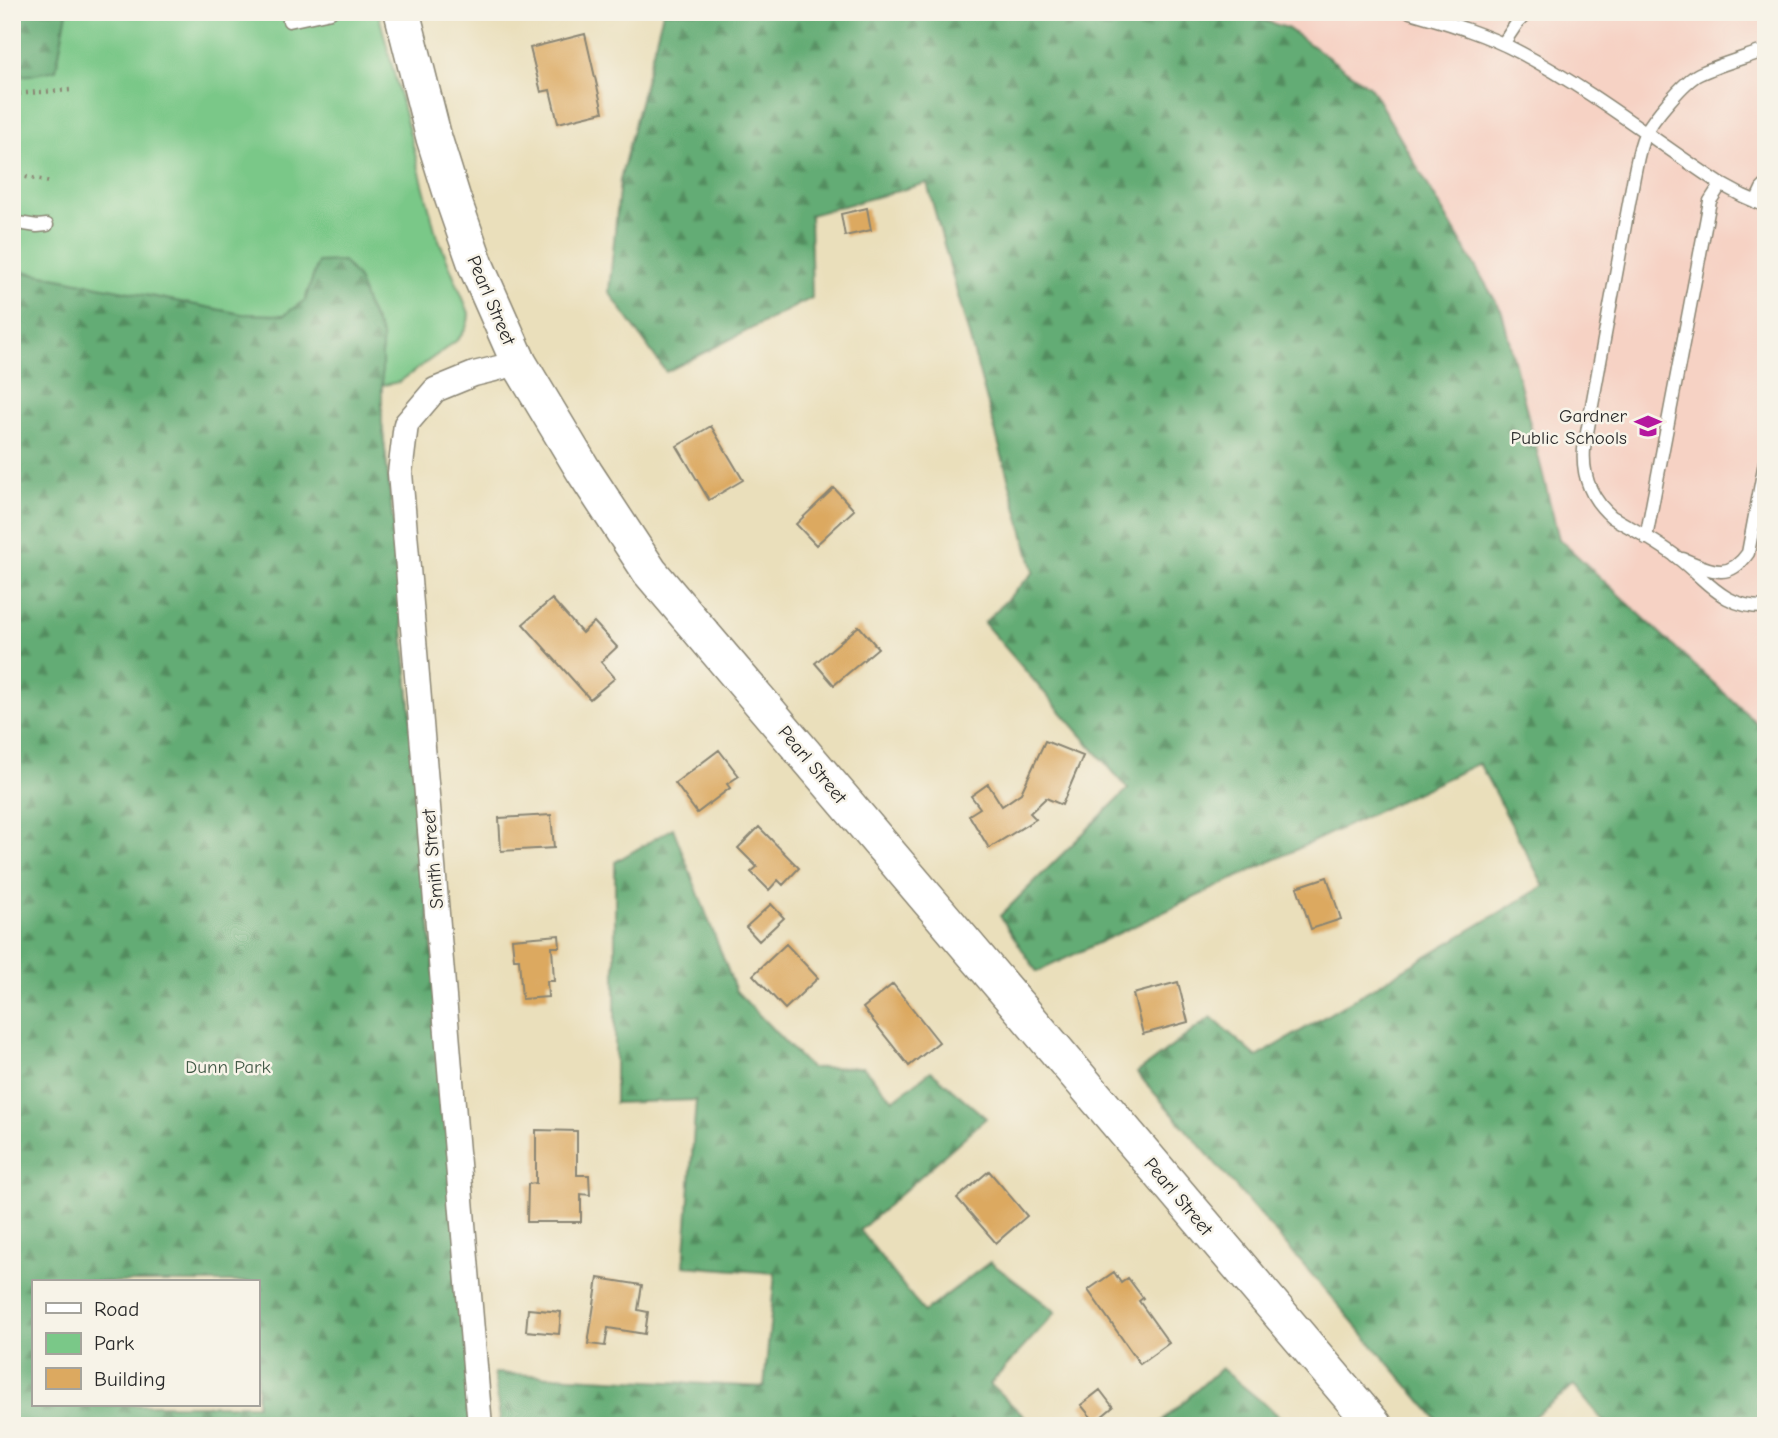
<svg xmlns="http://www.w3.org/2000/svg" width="1778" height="1438" viewBox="0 0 1778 1438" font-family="'Comic Neue',sans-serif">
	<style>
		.built { fill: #f6d2c4 }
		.green { fill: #7ac888; stroke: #527a5a; stroke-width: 2; fill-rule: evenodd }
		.forest { fill: url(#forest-firs); stroke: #476c50; stroke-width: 2; fill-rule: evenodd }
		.building { fill: #dca960 }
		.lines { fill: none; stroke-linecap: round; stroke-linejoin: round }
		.lane-casing { stroke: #8a8573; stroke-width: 15 }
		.street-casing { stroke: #8a8573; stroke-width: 27 }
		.secondary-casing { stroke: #8a8573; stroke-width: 38 }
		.path { stroke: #8a8573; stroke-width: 4.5; stroke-dasharray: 2 5; stroke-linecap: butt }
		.lane { stroke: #fff; stroke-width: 12 }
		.street { stroke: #fff; stroke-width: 24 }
		.secondary { stroke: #fff; stroke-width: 35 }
		.labels { text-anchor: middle; stroke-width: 5; stroke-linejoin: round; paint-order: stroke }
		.street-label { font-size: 19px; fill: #2b2b2b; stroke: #f7f3e8 }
		.poi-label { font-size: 19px; fill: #2b2b2b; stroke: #f7f3e8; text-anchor: end }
		.park-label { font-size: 19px; fill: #435a47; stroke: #f7f3e8 }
	</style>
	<defs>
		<pattern id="forest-firs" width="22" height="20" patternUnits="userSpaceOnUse" patternTransform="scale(1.75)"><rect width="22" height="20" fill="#63ac74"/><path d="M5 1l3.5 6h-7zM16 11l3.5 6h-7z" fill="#528c5f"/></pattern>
	</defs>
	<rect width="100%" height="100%" fill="#f7f3e8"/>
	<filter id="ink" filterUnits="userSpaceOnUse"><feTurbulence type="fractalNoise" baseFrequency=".0143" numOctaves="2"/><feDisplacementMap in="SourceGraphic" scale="14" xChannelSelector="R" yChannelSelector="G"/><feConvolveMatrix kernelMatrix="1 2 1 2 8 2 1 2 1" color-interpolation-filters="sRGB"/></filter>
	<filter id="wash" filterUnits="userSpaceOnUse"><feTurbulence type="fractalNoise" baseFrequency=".00686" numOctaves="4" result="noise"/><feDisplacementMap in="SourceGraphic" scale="28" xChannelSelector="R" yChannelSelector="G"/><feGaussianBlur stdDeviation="1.57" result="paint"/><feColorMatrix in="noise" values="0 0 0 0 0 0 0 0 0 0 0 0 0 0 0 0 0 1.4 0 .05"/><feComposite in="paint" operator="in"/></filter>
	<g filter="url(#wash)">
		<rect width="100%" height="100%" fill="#eadfbb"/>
		<path class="built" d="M1163,12H1766V732L1559,539L1502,312Z"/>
		<path class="green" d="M12,12H378L435,230L469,313C469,325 465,333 456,341L399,382L383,385L382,379V423L394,530L476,1426H12ZM33,1282H257V1405H33Z"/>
		<path class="forest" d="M12,12H67L56,70L30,75L12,76Z
			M663,12H1237L1287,28L1371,88L1502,312L1559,539L1766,732V1426H1607L1574,1386L1521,1426H1443L1137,1073L1211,1017L1257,1057L1544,886L1479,763L1037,972L1000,916L1128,789L984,623L1034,572L927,183L810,215L812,298L666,372L609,292L620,180Z
			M343,261L358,279L366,303L382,336V423L394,530L475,1426H12V269L242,314L284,315L305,300L318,262ZM33,1282H257V1405H33Z
			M673,828L736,991L810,1068L863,1067L893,1100L931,1071L986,1118L860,1230L924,1312L990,1262L1056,1312L990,1384L1034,1426H501L494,1373L764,1387L775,1273L684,1266L696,1100L615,1103V862Z
			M1221,1368L1291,1426H1157Z"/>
		<g id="blocks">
			<path class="building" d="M585,34L603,112L558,123L550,90L541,92L530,48Z
				M867,208L871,230L845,236L841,214Z
				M711,426L743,480L709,500L677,446Z
				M834,488L854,510L816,545L796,524Z
				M552,599L582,633L594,622L617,647L601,662L615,678L590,699L523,624Z
				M859,626L878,648L834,685L815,663Z
				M1045,741L1083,756L1062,805L1046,798L1030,813L1036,819L989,848L969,815L980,808L971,796L988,784L1002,806L1021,793Z
				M719,750L739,776L727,784L730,788L697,813L675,783Z
				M551,815L554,848L501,851L499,818Z
				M759,827L799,868L783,885L778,880L769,890L751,872L757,867L738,848Z
				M1327,877L1341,919L1311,929L1297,887Z
				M771,904L784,918L759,941L746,927Z
				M559,935L560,947H552L554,981H547L548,997L522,999L519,959H514L512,939Z
				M786,944L818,978L785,1009L753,975Z
				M1178,982L1188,1022L1143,1034L1133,994Z
				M893,984L939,1042L909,1066L863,1008Z
				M536,1130L577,1131V1175H589L590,1195L581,1194V1222H527L528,1184L536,1183Z
				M989,1171L1027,1216L996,1243L957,1198Z
				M1114,1272L1121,1283L1128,1278L1143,1298L1139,1301L1169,1343L1140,1364L1088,1290Z
				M598,1278L642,1285L638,1310L648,1312L645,1334L608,1328L605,1346L588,1344Z
				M528,1309L561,1312L559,1334L526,1331Z
				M1100,1390L1113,1407L1095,1422L1081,1405Z"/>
		</g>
	</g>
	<g filter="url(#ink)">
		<use href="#blocks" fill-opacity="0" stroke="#8a8573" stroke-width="2"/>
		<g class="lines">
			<defs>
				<path id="lane" d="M1410,12C1448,23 1486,34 1521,53C1591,90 1654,140 1719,183L1743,196L1766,206
					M289,21L331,12
					M1503,44L1517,23L1528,12
					M1766,50C1744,58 1721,64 1699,74C1684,81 1653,119 1645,134C1639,147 1637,162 1634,176L1584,449C1582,476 1591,499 1612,517C1634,530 1658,542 1678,558C1708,581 1723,608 1766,607
					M1756,202L1762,189L1766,185
					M12,222L37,226L47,225
					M1646,538L1710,201L1721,184
					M1683,559C1710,570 1728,582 1748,553L1766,457"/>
				<path id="street" d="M480,1426L400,473L406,424L435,390L474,374L519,363"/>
				<path id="secondary" d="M402,12L434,138L453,199L477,268L519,363L585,473L650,572L1375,1426"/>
			</defs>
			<use href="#lane" class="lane-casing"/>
			<use href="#street" class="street-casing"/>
			<use href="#secondary" class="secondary-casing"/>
			<path class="path" d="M12,94L70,90
				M12,174L50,182"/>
			<use href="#lane" class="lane"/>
			<use href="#street" class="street"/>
			<use href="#secondary" class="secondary"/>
		</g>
	</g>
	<defs>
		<symbol id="school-bare" viewBox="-9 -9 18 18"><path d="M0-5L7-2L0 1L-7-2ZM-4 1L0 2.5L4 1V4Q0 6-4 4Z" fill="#b5179e" stroke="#f7f3e8" stroke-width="2.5" paint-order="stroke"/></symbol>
	</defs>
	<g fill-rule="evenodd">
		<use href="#school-bare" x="1629" y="407" width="38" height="38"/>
	</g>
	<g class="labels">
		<g class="street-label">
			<text transform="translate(492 300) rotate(67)" y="7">Pearl Street</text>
			<text transform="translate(813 764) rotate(50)" y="7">Pearl Street</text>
			<text transform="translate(432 859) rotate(-95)" y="7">Smith Street</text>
			<text transform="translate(1179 1196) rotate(50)" y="7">Pearl Street</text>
		</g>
		<g class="poi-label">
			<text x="1627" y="422">Gardner<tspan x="1627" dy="22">Public Schools</tspan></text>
		</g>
		<g class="park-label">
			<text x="228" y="1073">Dunn Park</text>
		</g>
	</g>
	<rect width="1778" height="1438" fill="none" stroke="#f7f3e8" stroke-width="42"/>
	<rect x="32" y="1280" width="228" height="126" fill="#f7f3e8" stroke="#a5a39c" stroke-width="2"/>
	<rect x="46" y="1303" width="35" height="10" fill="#ffffff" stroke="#a5a39c" stroke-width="2"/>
	<text x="94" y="1316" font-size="21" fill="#2b2b2b">Road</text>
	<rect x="46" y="1333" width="35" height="21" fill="#7ac888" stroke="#a5a39c" stroke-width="2"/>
	<text x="94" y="1350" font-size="21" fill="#2b2b2b">Park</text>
	<rect x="46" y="1368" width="35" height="21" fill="#dca960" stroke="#a5a39c" stroke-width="2"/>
	<text x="94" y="1386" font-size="21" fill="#2b2b2b">Building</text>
</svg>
